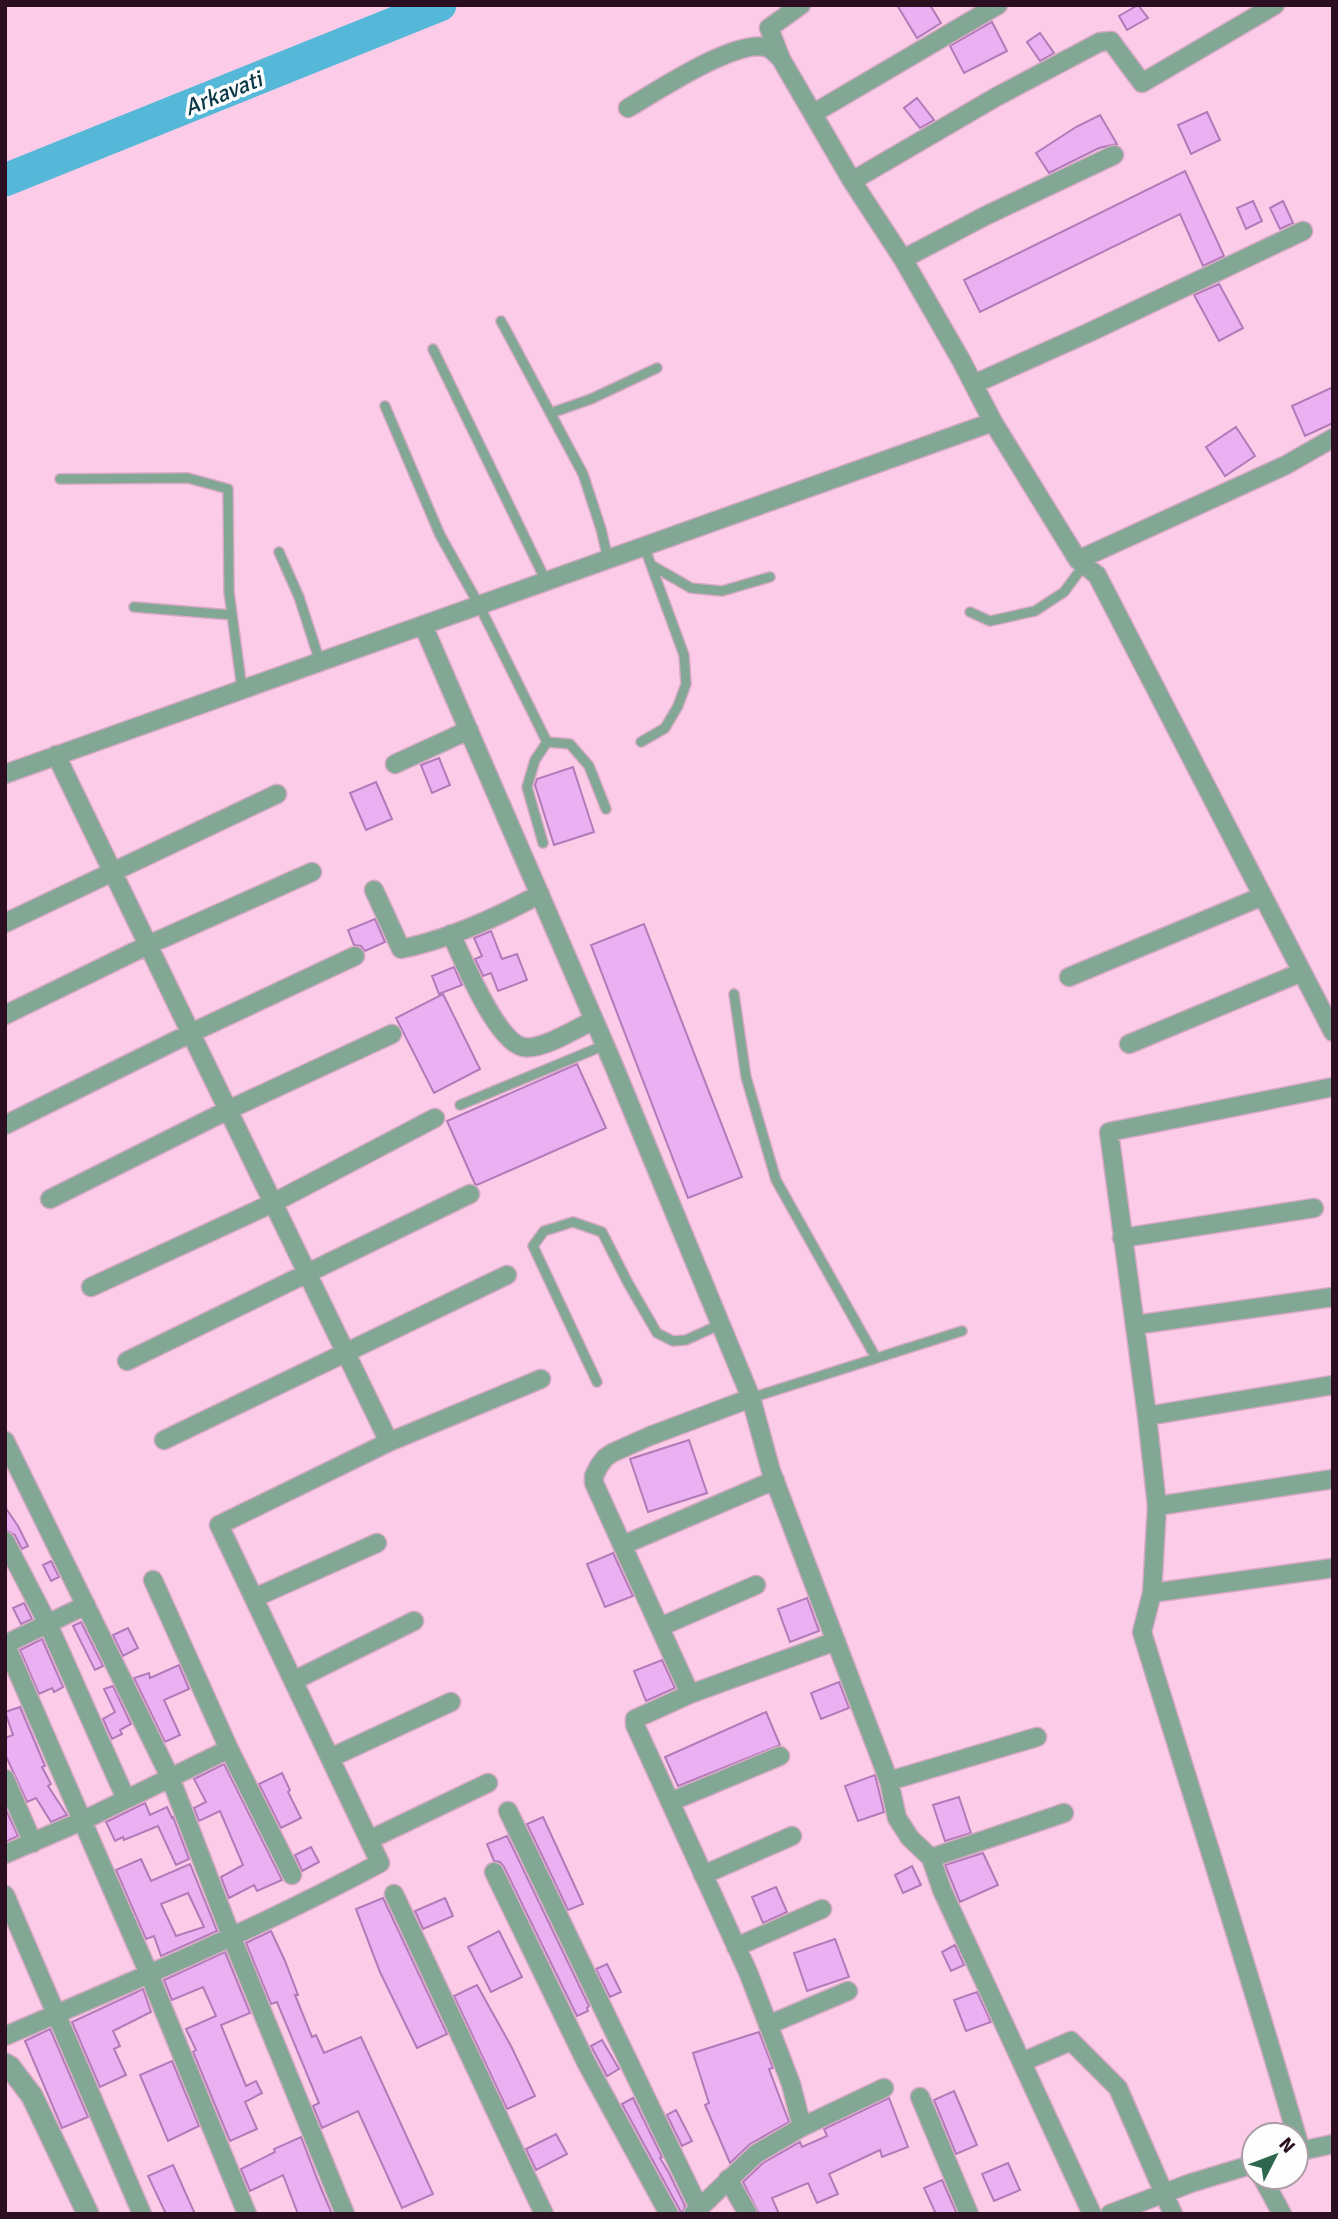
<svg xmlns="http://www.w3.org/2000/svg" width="1338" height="2219" viewBox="0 0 1338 2219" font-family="Signika,sans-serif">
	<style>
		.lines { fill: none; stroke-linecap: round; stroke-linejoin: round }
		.river { stroke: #56b8d8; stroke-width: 33 }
		.building { fill: #eab0f2; stroke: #b17ab8; stroke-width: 2; fill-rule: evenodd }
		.service-casing { stroke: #d6a9c4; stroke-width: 12 }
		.minor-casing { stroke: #d6a9c4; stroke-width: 21 }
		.tertiary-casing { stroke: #d6a9c4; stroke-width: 24 }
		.service { stroke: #82a794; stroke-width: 9 }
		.minor { stroke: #82a794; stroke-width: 18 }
		.tertiary { stroke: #82a794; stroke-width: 21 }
		.labels { text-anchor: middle; stroke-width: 7; stroke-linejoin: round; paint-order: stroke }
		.water-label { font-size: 23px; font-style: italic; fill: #093745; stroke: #fdfdfd }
	</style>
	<rect width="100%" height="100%" fill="#fccbe8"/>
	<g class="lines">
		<path class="river" d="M5,180L440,5"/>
	</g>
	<path class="building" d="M897,5H930L941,23L917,38Z
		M1138,5L1148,18L1127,30L1119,16Z
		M992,22L1007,51L964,73L950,46Z
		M1040,33L1054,53L1040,61L1027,42Z
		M917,98L934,120L920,128L904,108Z
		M1207,112L1220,140L1191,154L1178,125Z
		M1100,115L1117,144L1099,148L1049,173L1036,153L1076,127Z
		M1185,171L1224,256L1203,266L1180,214L980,312L964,280Z
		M1253,201L1262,221L1246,229L1237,208Z
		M1283,201L1293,223L1280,229L1270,208Z
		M1219,284L1243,328L1219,341L1194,295Z
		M1333,387V423L1305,436L1292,406Z
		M1236,427L1255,456L1225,476L1206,447Z
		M439,758L450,785L432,793L421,765Z
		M573,767L594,832L554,845L535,785L537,779Z
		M376,782L392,819L366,830L350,793Z
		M375,919L385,942L365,951L361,946L354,945L348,930Z
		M644,924L742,1177L688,1198L591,945Z
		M491,931L502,959L517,954L527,980L498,991L491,973L483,976L475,959L482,956L474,938Z
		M454,967L462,985L439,994L432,976Z
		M443,994L480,1069L434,1093L396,1018Z
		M577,1064L606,1128L477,1185L475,1184L447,1121Z
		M689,1440L707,1493L648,1512L630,1459Z
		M5,1507L18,1526L28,1546L22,1549L15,1535L5,1530Z
		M613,1553L633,1596L605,1607L587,1564Z
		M51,1561L59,1577L51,1581L43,1565Z
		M807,1598L819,1631L790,1642L778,1609Z
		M24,1603L32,1619L21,1624L13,1608Z
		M81,1622L103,1666L95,1670L73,1626Z
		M128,1628L138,1648L123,1656L113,1635Z
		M42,1639L63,1687L54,1692L52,1688L39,1694L20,1650Z
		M662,1660L675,1688L646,1701L634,1671Z
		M179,1665L189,1689L164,1700L180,1735L165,1742L134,1678L149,1673L150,1678Z
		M839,1682L849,1708L821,1719L811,1693Z
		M113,1686L131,1724L120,1730L122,1734L112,1739L103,1719L115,1712L104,1689Z
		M20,1707L45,1766L42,1767L51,1784L48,1786L67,1815L51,1822L36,1798L27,1802L5,1754V1738L13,1735L5,1712Z
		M766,1712L780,1745L678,1786L665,1757Z
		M224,1764L282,1880L257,1891L254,1885L229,1898L221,1877L243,1865L220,1811L199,1821L194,1808L206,1802L194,1779Z
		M282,1773L290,1790L288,1792L301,1818L281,1828L259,1784Z
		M875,1775L884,1812L858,1821L845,1786Z
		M959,1797L971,1833L945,1841L933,1805Z
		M145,1803L150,1815L167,1807L172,1818L173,1817L189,1859L176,1865L158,1826L124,1840L123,1837L115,1841L106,1822Z
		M5,1808L18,1836L5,1842Z
		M543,1817L583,1904L568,1910L527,1824Z
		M507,1836L589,2006L587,2008L588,2011L577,2016L504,1867L500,1862L494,1861L487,1844Z
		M311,1847L319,1862L302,1871L295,1855Z
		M983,1853L998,1885L960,1902L945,1865Z
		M141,1859L151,1881L190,1864L217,1931L161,1956L154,1936L146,1939L116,1870ZM188,1893L204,1927L176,1936L161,1904Z
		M912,1866L921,1885L903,1893L895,1875Z
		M776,1887L787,1912L763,1923L752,1897Z
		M383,1898L447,2034L417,2048L380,1972L356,1909Z
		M445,1898L453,1916L423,1929L415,1911Z
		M271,1931L285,1961L298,1995H295L312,2037L316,2035L324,2053L361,2037L433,2194L402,2208L358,2111L322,2128L313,2106L319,2103L277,2002L271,2004L246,1943Z
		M499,1931L522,1977L491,1992L468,1947Z
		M835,1939L849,1977L807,1991L794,1953Z
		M955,1945L964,1965L951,1971L942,1952Z
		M225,1952L250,2013L221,2025L246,2086L256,2081L262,2093L245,2102L257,2129L230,2141L193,2052L196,2050L186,2029L216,2016L203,1987L172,2000L164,1980Z
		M607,1964L621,1992L610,1997L596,1969Z
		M477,1985L511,2046L535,2096L507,2109L454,1996Z
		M143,1989L151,2012L113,2031L120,2046L114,2049L126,2075L100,2087L72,2022Z
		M977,1992L991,2022L966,2031L954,2000Z
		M50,2029L88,2117L62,2128L25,2041Z
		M759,2032L773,2068L769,2069L789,2122L750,2144L730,2163L705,2105L709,2103L693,2053Z
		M602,2040L619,2069L607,2076L591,2046Z
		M172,2061L199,2126L168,2141L140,2075Z
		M954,2091L977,2145L956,2154L934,2100Z
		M633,2098L662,2157L660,2158L669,2173L685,2206L682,2214L622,2104Z
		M889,2098L908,2147L882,2157L880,2150L829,2174L838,2194L817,2203L808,2183L772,2198L779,2214H759L743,2182L763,2163L800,2142L802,2147L827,2136L824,2129Z
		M676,2110L692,2141L682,2146L667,2115Z
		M556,2134L567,2154L536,2170L526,2149Z
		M301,2137L318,2181L332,2214H298L283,2175L250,2191L241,2169L275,2152L274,2149Z
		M1008,2163L1020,2190L994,2201L982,2174Z
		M173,2165L195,2214H166L148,2176Z
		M942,2180L957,2214H936L924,2188Z"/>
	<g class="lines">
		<defs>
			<path id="service" d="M501,321L583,474L601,529L608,559
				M433,349L546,581
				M385,406L440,535L479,605L547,742
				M551,413L591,399L657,368
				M60,479L188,478L228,489L229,592L242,689
				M279,552L299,597L320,662
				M651,565L691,588L722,591L770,577
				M134,607L232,615
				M970,612L990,621L1035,611L1064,592L1084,565
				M641,742L665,728L678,706L686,684L684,655L644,546
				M543,843L527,787L535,760L547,742L570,744L589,766L606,809
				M734,994L746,1077L776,1180L876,1358
				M460,1105L605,1045
				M597,1382L533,1246L544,1231L573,1222L602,1232L628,1283L657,1333L673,1341L686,1340L721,1324
				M751,1398L962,1331"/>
			<path id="minor" d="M801,5L769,28L781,59L852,181L903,259L961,360L993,422
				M628,108C656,92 739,36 768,48C773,50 778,56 781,59
				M814,113L998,5
				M852,181L996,97L1100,42L1111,41L1142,83L1275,5
				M903,259L987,215L1114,155
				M974,384L1088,333L1303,231
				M1078,560L1286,465L1333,438
				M423,625L611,1059L751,1398L650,1436L612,1453L605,1458L599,1466L594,1476V1483L690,1694L635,1719V1725L748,1972L791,2084L802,2127L756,2154L693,2214
				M56,755L389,1442
				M395,764L469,730
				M5,774L993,422L1078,560L1097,575L1333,1032
				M374,890L401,949C450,939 496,918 540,894
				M5,923L277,794
				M451,934C463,959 496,1041 523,1047C541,1051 577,1028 594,1020
				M1069,977L1263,896
				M5,1015L148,945L312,872
				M1129,1044L1302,972
				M5,1125L191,1033L355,956
				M50,1199L228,1110L392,1034
				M1122,1238L1314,1208
				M91,1287L273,1203L435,1118
				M1135,1325L1333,1297
				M127,1361L470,1194
				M751,1398L771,1471L889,1781L897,1818L910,1838L931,1858L942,1890L1092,2214
				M1147,1416L1333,1385
				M164,1440L507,1275
				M5,1441L170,1777L232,1938L345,2214
				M1157,1506L1333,1479
				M5,1541L48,1624L126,1799
				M623,1545L775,1480
				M153,1580L229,1749L292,1875
				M1152,1593L1333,1568
				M254,1598L377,1543
				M660,1627L756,1585
				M5,1643L149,1974L247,2214
				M6,1644L86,1605
				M293,1681L414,1621
				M690,1694L836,1641
				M330,1758L451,1702
				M5,1779L33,1843
				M889,1781L1037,1737
				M670,1802L780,1756
				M508,1811L699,2208
				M369,1840L488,1783
				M5,1854L82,1821L229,1749
				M931,1858L1064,1813
				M494,1872L587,2064L669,2214
				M703,1875L792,1836
				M394,1894L544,2214
				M5,1895L142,2214
				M736,1947L822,1909
				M768,2025L848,1991
				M5,2036C132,1982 259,1928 380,1863L219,1525L389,1442L541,1379
				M1022,2062L1071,2041L1118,2088L1173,2214
				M920,2097L969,2214
				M802,2127L884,2088
				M1301,2151C1251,1977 1195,1805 1142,1632L1152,1593L1157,1506L1147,1416L1109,1132L1333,1087
				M1296,2152L1333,2144
				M1262,2177L1282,2214
				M728,2179L748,2214
				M1110,2214L1191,2183L1254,2164"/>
			<path id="tertiary" d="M5,2064L10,2067L32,2096L88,2214"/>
		</defs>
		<use href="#service" class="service-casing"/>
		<use href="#minor" class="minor-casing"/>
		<use href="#tertiary" class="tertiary-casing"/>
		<use href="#service" class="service"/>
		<use href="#minor" class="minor"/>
		<use href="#tertiary" class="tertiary"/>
	</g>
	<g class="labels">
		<g class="water-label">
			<text transform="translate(223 93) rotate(-22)" y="8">Arkavati</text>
		</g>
	</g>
	<rect width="1338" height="2219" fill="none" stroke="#2b0f21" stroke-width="14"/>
	<g transform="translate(1275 2156) rotate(48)"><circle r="33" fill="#fdfdfd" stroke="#a99ea5" stroke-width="2"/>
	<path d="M0-5L12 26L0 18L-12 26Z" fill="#2f674e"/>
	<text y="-10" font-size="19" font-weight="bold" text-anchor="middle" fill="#2b0f21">N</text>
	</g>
</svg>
